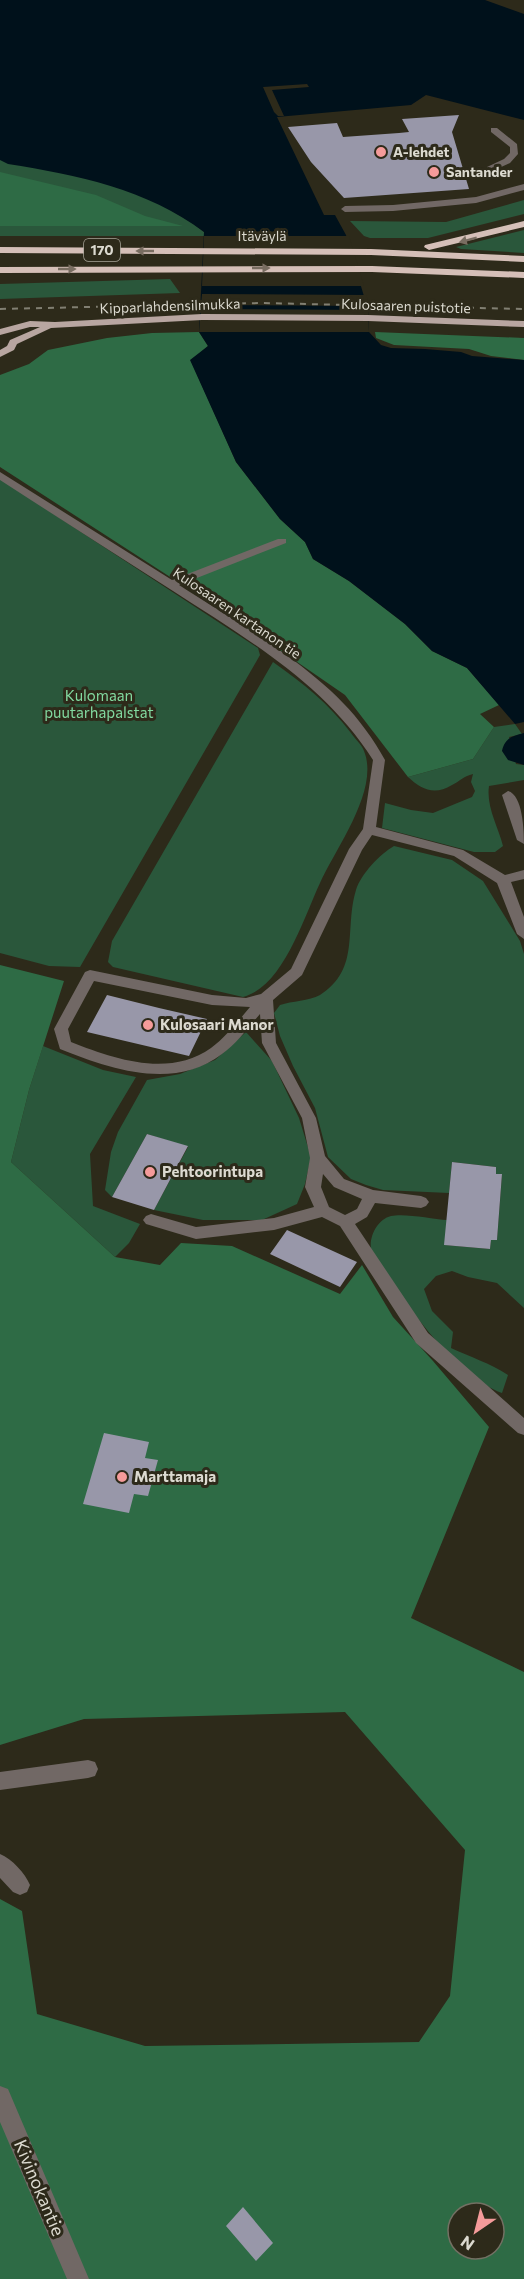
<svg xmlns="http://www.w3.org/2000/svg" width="524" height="2279" viewBox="0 0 524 2279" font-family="Commissioner,sans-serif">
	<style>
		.green { fill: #2a573b }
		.forest { fill: #2e6b45; fill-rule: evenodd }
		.water { fill: #00111b }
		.pier { fill: #2d2a1a }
		.building { fill: #9897a9 }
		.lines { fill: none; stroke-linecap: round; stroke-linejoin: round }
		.minor { fill: #716865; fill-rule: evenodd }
		.major { fill: #b8a6a1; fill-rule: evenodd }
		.highway { fill: #d5bfb8; fill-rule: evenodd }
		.rail { stroke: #817f72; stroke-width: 2; stroke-dasharray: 6 6; stroke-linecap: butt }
		.oneway { fill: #796d61 }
		.poi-dot { fill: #f59b9a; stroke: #2d2a1a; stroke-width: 2 }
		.labels { text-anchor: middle; stroke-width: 6; stroke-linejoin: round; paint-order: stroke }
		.far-poi-label { font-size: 14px; font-weight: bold; fill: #dcdad0; stroke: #2d2a1a; text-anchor: start }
		.far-street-label { font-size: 14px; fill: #dcdad0; stroke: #2d2a1a }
		.shield { fill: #2d2a1a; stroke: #a8a599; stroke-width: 1.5 }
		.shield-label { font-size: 14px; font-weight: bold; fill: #dcdad0 }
		.park-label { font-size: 15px; fill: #82daa0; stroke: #2d2a1a }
		.poi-label { font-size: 15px; font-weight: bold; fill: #dcdad0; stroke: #2d2a1a; text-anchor: start }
		.near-street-label { font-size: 18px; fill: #dcdad0; stroke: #2d2a1a }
	</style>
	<rect width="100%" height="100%" fill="#2d2a1a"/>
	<path class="green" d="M0,138L55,141L194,224L204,232V236H0Z
		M524,200V214L428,238H370L364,236L350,221L446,222Z
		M524,230V253L461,249L456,247Z
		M170,279L180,293L0,299V284Z
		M0,479L258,648L260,655L80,967L49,966L0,953Z
		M273,662C303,683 329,704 351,733C355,739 362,745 364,751C380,790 335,849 320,883C304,917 283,987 243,997L113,967L108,962L112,941Z
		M515,724L522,734L509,737L516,764L524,765V780L489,786C486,807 498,826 503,846L495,852H474L382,828L385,803L411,810L433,813L472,797L475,791L471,782L473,774C464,776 460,781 452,785C434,796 421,789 408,777L473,759L494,727Z
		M394,846L452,860L483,881L520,941L524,954V1308L497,1283L468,1277L452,1271L436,1276L424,1289L432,1311L453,1332L451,1348C470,1357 490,1363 508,1375L502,1393C460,1378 409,1310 385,1272C381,1265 372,1256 371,1249C369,1236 378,1219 391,1216C405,1213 432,1219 447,1220L445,1245L490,1249L491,1240H497L502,1175L496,1174V1167L452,1162L449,1193L383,1190L366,1185L351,1179L328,1157L315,1108L293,1066L280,1036L274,1013L280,1005C292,1001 309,1001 320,995C361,969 344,929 356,890C361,874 380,854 394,846Z
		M246,1032L272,1061L299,1118L311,1157L305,1184L297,1204L262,1220H203L154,1210L188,1147L147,1134L112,1197L105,1190L111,1152L118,1132L147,1080L180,1074L215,1060Z
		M43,1046L103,1070L136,1077L90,1154L93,1206L140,1224L129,1243L115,1257L11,1162L29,1090Z"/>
	<path class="forest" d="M0,172L96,195L145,216L183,226H0Z
		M199,332L208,346L191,361L236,462L280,519L305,542L313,559L349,581L405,624L432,651L467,668L499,705L480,714L494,727L473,759L408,777L345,695L229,615L0,467V375L29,364L48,350L107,338L152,333Z
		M375,332L524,338V360L491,356L469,349L394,345L376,338Z
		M0,965L64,981L29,1090L11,1162L115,1257L160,1265L181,1243L232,1246L340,1294L362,1265L393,1317L433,1361L489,1427L411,1618L524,1672V2279H0V1899L22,1911L37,2014L145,2046L419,2042L450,1996L465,1850L345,1712L84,1719L0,1745ZM458,2213H494V2249H458Z"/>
	<path class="water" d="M0,0H485L524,14V120L426,95L411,105L277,117L324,215H335L346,235L368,310L369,332L381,345L391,348L425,349L461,352L472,356L524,360V722L515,724L467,668L432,651L405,624L349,581L313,559L305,542L280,519L236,462L190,360L208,346L199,332L204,232C147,189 77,175 8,164L0,160Z
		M524,733V765L508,760L502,751C505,738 512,736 524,733Z"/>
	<path class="pier" d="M307,84L309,87L272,90L284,116H278L274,112L263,87Z
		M204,236H349L364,286H202Z
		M202,294L366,295L370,306L201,305Z
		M201,309L368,310L369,332H199Z"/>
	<path class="building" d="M459,115L452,132L469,189L344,198L311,162L288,127L337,123L343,137L399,133L409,132L402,119Z
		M107,995L159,1008L207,1019L189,1056L87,1032Z
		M147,1134L188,1146L154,1210L112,1197Z
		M452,1162L496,1167V1174H502L497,1240H491L490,1249L444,1245Z
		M287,1230L357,1262L340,1287L270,1254Z
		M104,1433L149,1442L145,1458L158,1460L148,1496L134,1494L129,1513L83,1504Z
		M243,2207L273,2243L256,2261L226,2226Z"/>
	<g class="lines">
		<path class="minor" d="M491,128H497L517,144L518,154L510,163L490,172L487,171V167L504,159L510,153V147L491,132Z
			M524,184V190L476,203L393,211L345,212L341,209L345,206L393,205L476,197Z
			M0,472L172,580L278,539H286V543L179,585C239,624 324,671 365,729C373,739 379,750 385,760L376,827L463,850L505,875L524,870V879L511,882L524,917V939L517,934L497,883L454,856L372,835L362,850L302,975L273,1000L276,1043L316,1118L325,1156L344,1179L373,1190L421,1196L426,1198L429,1202L426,1206L421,1208L375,1203L367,1217L355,1224L428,1333L524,1418V1435L518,1433L416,1343L340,1226L322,1217L274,1230L196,1239L146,1224L143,1220L146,1216L151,1214L196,1227L274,1218L314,1207L305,1187L310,1158L302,1118L262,1043L260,1014C248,1028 237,1043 222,1054C174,1091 110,1069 60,1049L54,1029L85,972L90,970L212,995L246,998L261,994L291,969L349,849L363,829L373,760C325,684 247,639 173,591C115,554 57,517 0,480ZM94,981L212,1005L250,1007C238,1021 226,1037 211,1048C169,1078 114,1059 71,1042L68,1029ZM323,1174L334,1187L362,1199L357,1209L345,1215L329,1207L321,1187Z
			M508,791C523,795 524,831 524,844L517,840L502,795Z
			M88,1760L95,1762L98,1769L95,1776L88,1778L0,1790V1772Z
			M0,1854C12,1859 25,1873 30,1885L27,1892L20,1895L13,1892L0,1878Z
			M0,2086L8,2089L89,2279H67L0,2122Z"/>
		<path class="major" d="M202,314L368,315L524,321V327L368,321L202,320L51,328L17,344L14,350L0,357V350L7,346L10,340L40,327H30L0,335V329L30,321L55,322Z"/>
		<path class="highway" d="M524,221V227L429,250L424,247L425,245Z
			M0,247L371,249L524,256V262L371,255L0,253Z
			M372,266L524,272V278L372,272L0,273V267Z"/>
		<path class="rail" d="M0,309L262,303L524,309"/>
	</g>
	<defs><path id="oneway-solid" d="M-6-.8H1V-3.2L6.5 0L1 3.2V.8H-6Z" transform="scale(1.5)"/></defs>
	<g class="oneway">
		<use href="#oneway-solid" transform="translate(468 240) rotate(165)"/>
		<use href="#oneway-solid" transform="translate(145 251) rotate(-180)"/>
		<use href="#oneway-solid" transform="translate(261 268)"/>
		<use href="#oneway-solid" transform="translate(67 269)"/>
	</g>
	<g class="poi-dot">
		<circle cx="381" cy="152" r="6"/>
		<circle cx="434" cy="172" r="6"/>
		<circle cx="148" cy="1025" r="6"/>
		<circle cx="150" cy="1172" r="6"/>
		<circle cx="122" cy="1477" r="6"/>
	</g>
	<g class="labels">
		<g class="far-poi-label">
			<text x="393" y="157">A-lehdet</text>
			<text x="446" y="177">Santander</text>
		</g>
		<g class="far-street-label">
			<text x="262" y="241">Itäväylä</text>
			<text transform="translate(170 306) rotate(-2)" y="5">Kipparlahdensilmukka</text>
			<text transform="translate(406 306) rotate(2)" y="5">Kulosaaren puistotie</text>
			<text transform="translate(237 613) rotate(34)" y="5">Kulosaaren kartanon tie</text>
		</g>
		<rect class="shield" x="84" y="239" width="36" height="22" rx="4.5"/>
		<g class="shield-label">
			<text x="102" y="255">170</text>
		</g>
		<g class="park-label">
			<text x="99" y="701">Kulomaan<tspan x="99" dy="17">puutarhapalstat</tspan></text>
		</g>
		<g class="poi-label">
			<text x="160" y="1030">Kulosaari Manor</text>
			<text x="162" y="1177">Pehtoorintupa</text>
			<text x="134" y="1482">Marttamaja</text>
		</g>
		<g class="near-street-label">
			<text transform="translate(39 2188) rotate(67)" y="6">Kivinokantie</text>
		</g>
	</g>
	<g transform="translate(476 2231) rotate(215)"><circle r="28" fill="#2d2a1a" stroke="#737063" stroke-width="1.5"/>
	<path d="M0-4.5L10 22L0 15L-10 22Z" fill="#f59b9a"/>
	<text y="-9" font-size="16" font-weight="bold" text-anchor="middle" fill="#dcdad0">N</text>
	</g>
</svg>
